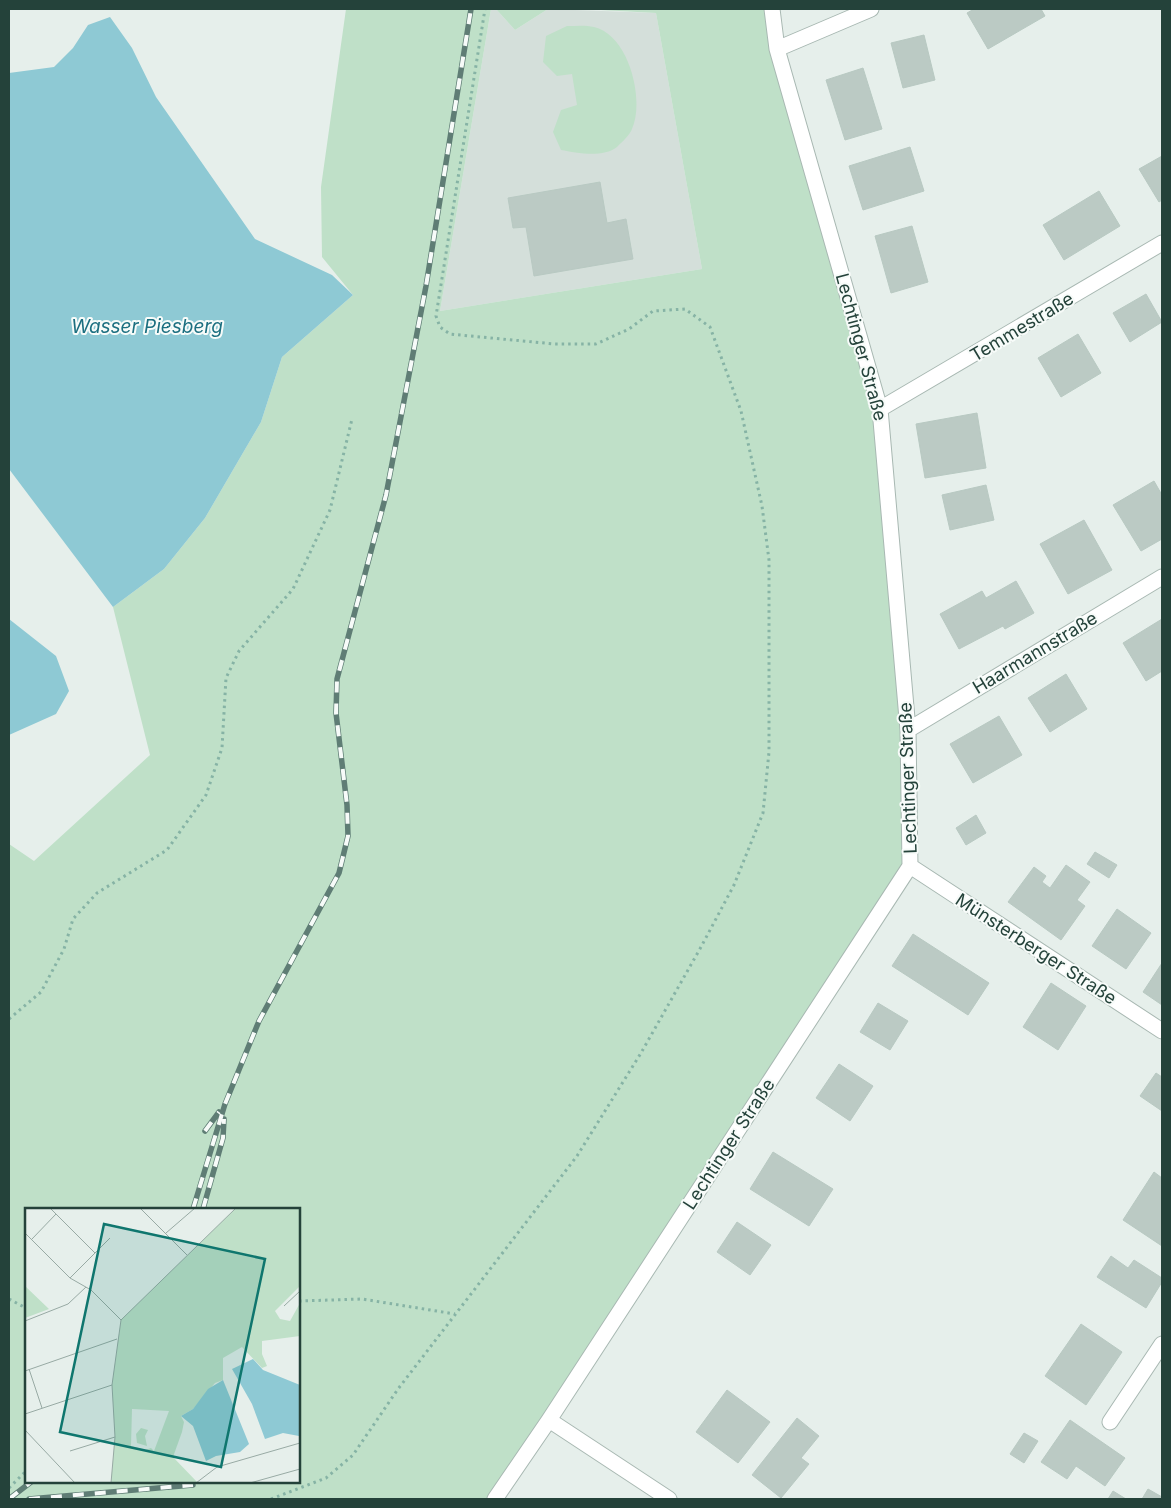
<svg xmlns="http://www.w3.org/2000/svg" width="1171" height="1508" viewBox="0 0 1171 1508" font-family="Inter,sans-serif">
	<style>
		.built { fill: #d4dfda }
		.green { fill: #bfe0c8; fill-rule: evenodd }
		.water { fill: #8ec9d4 }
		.building { fill: #bbcac4; stroke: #b8c9c2 }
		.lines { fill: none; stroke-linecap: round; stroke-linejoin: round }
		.minor-casing { stroke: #a8b8b2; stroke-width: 17 }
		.path { stroke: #86b3a5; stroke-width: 3; stroke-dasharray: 2.5 4; stroke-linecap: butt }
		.minor { stroke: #fff; stroke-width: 15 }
		.rail-casing { stroke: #5f7d75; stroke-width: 5.5 }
		.rail { stroke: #f7fbf9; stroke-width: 4; stroke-dasharray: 11; stroke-linecap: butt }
		.labels { text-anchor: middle; stroke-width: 4; stroke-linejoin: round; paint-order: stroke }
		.street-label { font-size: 18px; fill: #24423a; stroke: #f7fbf9 }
		.water-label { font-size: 19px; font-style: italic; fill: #1c6f80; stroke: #f7fbf9 }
		.inset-road { fill: none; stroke: #98aaa4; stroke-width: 1 }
		.view { fill: #0f766e; fill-opacity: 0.15; stroke: #0f766e; stroke-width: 2.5 }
		.inset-edge { fill: none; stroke: #24423a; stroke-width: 2.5 }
	</style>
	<rect width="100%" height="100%" fill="#e6efeb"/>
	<path class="built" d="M491,9H496L515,30L548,9L656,13L702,269L440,311Z"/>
	<path class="green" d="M346,9H491L440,311L702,269L656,13L582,9H772L880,409L910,866L495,1499H9V844L34,861L150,755L113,607L164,569L205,518L261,422L282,357L353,295L322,257L321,187ZM26,1209H299V1482H26Z
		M496,9H548L515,30Z
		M567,26C576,26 586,25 594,27C629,35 645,100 632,129C630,135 621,143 617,147C603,158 577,153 561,150L553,132L561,110L577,105L572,74L557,76L543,62L546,36Z"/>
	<path class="water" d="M110,17L132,48L156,97L255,239L332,275L353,295L282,357L261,422L205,518L164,569L113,607L9,469V73L54,67L73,48L88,25Z
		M9,619L56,656L69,691L56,714L9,735Z"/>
	<path class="building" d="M974,9H1041L1045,16L988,49L967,13Z
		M924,35L935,80L903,88L891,43Z
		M863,68L882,129L845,140L826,80Z
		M910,147L924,191L863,210L849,166Z
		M1162,156V200L1159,202L1139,169Z
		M600,182L607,223L626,219L633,259L534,276L526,227L513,228L508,198Z
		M1099,191L1120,226L1064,260L1043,225Z
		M912,226L928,282L891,293L875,236Z
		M1146,294L1162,322L1130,342L1113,313Z
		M1078,334L1101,373L1061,397L1038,358Z
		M977,413L986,468L925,478L916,424Z
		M1154,481L1162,495V539L1141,551L1113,505Z
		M986,485L994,520L950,530L942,495Z
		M1084,520L1112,570L1068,594L1040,544Z
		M1016,581L1034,613L1005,629L1003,626L959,649L940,614L982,591L986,598Z
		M1162,619V671L1146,681L1123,643Z
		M1066,674L1087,709L1050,732L1028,698Z
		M999,716L1022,755L973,783L950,744Z
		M976,815L986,833L966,845L956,828Z
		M1095,852L1117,865L1109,878L1087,864Z
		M1066,865L1090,882L1077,900L1085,906L1061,940L1008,902L1034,867L1046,876L1042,882L1050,888Z
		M1117,909L1151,933L1126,969L1092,946Z
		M913,934L989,983L968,1015L892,966Z
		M1162,963V1005L1143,992Z
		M1051,983L1086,1006L1058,1050L1023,1027Z
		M878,1003L908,1021L890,1050L860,1032Z
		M839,1064L873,1086L850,1121L816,1098Z
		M1156,1073L1162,1077V1111L1140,1096Z
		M773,1152L833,1189L809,1226L750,1189Z
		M1154,1172L1162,1178V1246L1123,1220Z
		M737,1222L771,1245L750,1275L717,1252Z
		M1111,1256L1128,1268L1134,1260L1162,1278V1282L1146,1308L1097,1277Z
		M1081,1324L1122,1352L1086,1405L1045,1376Z
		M727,1390L770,1422L738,1463L696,1432Z
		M797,1418L819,1436L801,1458L809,1464L781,1498L752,1475Z
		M1070,1420L1125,1458L1105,1486L1076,1466L1067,1479L1041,1462Z
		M1024,1433L1038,1441L1024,1463L1010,1454Z
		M1148,1489L1162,1497V1499H1142Z
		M1113,1491L1126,1499H1108Z"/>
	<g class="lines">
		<defs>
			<path id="minor" d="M777,49L871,9
				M880,409L1162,243
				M908,730L1162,577
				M910,866L1162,1031
				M549,1420L669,1499
				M1110,1422L1162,1344
				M495,1499L549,1420L910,866L908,730L880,409L777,49L772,9"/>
		</defs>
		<use href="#minor" class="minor-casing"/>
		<path class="path" d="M9,1019L41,992L64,949L73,919L97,893L167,850L206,795L222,748L226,678L239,651L293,589L330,510L352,419
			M9,1299L26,1308
			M299,1301L362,1299L455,1314
			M9,1488L26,1471
			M271,1499L326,1478L353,1455L398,1389L577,1156L641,1053L701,947L734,885L763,813L769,752V560L762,506L741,411L710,327L685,309L653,311L629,329L596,344H554L450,334L440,327L436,316L485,9"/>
		<use href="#minor" class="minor"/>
		<defs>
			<path id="rail" d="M205,1131L219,1112
				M193,1209L225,1104L259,1021L339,873L348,836L347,805L336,713L337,679L386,495L426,286L471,9
				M203,1209L223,1138L224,1119
				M9,1499L31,1482
				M29,1499L193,1485"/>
		</defs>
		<use href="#rail" class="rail-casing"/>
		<use href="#rail" class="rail"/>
	</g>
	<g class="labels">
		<g class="street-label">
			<text transform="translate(1022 327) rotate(-31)" y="6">Temmestraße</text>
			<text transform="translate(861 347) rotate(75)" y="6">Lechtinger Straße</text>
			<text transform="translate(1035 653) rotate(-31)" y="6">Haarmannstraße</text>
			<text transform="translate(908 778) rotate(-92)" y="6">Lechtinger Straße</text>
			<text transform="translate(1036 949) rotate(33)" y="6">Münsterberger Straße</text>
			<text transform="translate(729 1144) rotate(-57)" y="6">Lechtinger Straße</text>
		</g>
		<g class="water-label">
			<text x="147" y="333">Wasser Piesberg</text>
		</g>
	</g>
	<g transform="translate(25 1208)">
		<rect width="275" height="275" fill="#e6efeb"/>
		<path d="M211,0H275V78L250,103L255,111L265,113L275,95V128L237,133V146L242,158L237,160L217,139L198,150V172L190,175L168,201L156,208L159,214L157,224L148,249L173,275H86L90,229L87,177L96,112ZM107,201L144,203L129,243L126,240L120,242L106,238ZM0,78L24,101L0,110ZM116,220L123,222L120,228L122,238L112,235L111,226Z" fill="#bfe0c8" fill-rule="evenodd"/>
		<path d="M228,151L238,162L275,177L274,228L258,225L240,231L227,196L207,161ZM198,172L224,236L215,244L191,248L181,253L168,218L156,208L168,201L183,181Z" fill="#8ec9d4"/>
		<path class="inset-road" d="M25,0L70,45M115,0L162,47M0,25L45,70L66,82L96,112M141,25L170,0M7,31L31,6M45,70L85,30M259,98L275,83M0,113L43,96L61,79M4,161L17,200M0,163L92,131M0,206L87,177M0,222L50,275M45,243L90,229M86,275L90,229L87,177L96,112L211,0M171,275L192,259L275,235M225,275L275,261"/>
		<path class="view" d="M79,16L240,51L196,259L35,224Z"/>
		<rect width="275" height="275" class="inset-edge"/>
	</g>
	<rect width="1171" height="1508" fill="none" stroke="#24423a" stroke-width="20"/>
</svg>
